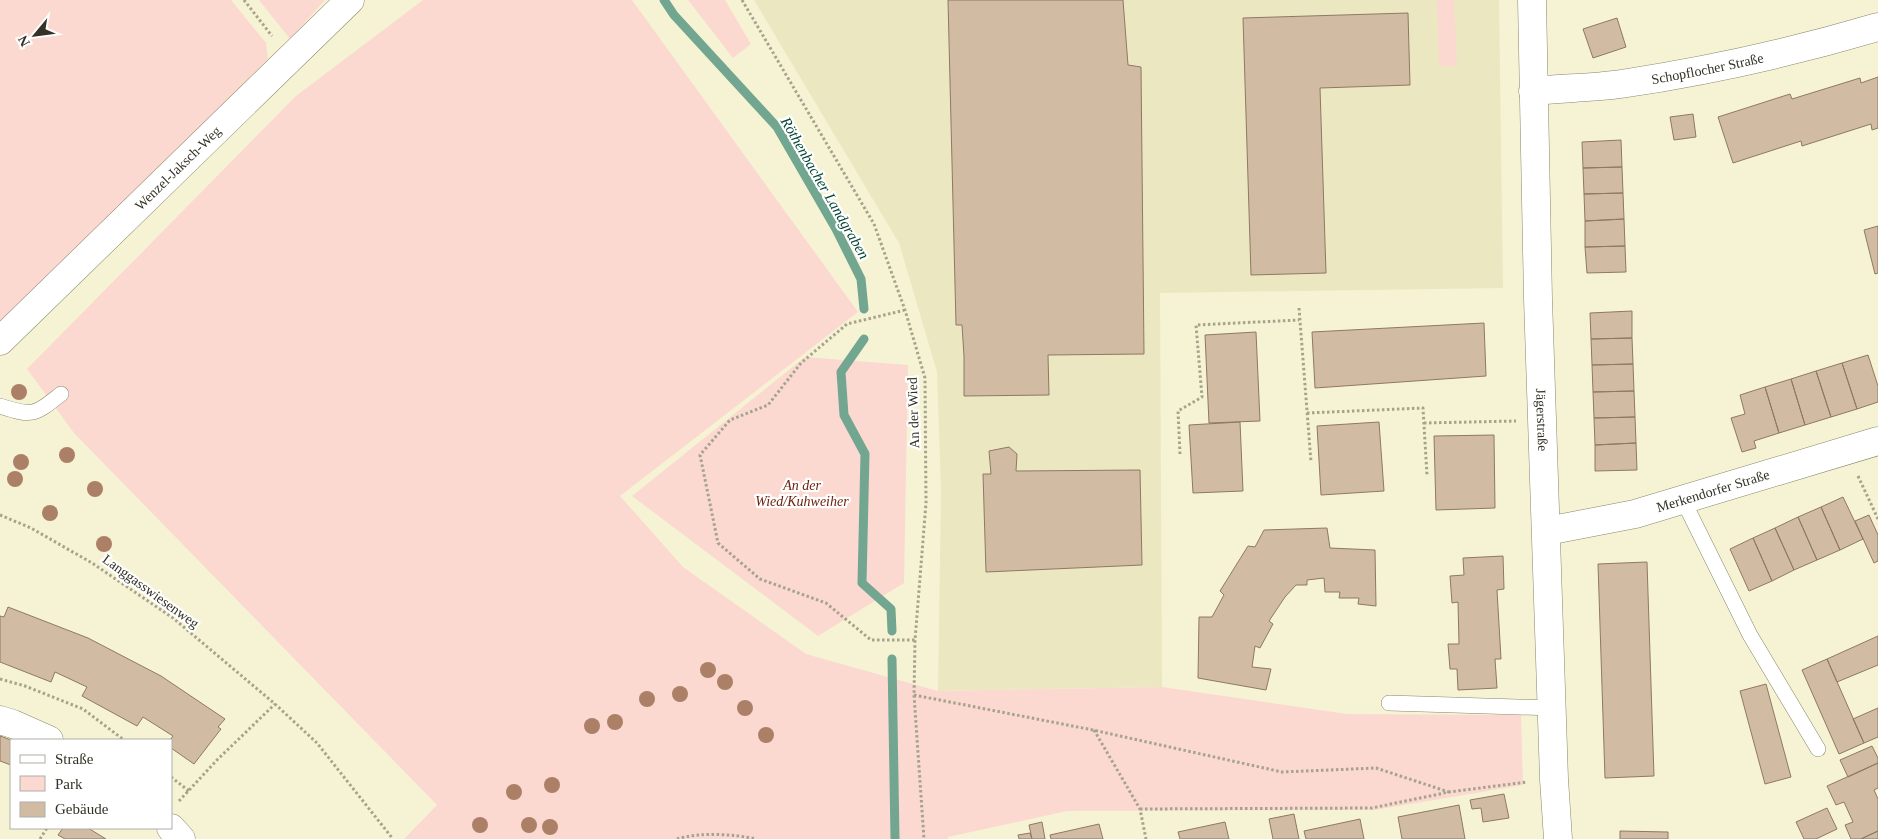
<svg xmlns="http://www.w3.org/2000/svg" width="1878" height="839" viewBox="0 0 1878 839" font-family="'Times New Roman',serif">
	<style>
		.built { fill: #ebe7c1 }
		.green { fill: #fbd9d0 }
		.lines { fill: none; stroke-linecap: round; stroke-linejoin: round }
		.stream { stroke: #72a690; stroke-width: 9 }
		.building { fill: #d1bba3; stroke: #8e7964 }
		.lane-casing { stroke: #89866a; stroke-width: 16 }
		.street-casing { stroke: #89866a; stroke-width: 29 }
		.path { stroke: #a6a38c; stroke-width: 3; stroke-dasharray: 2.5 2.5; stroke-linecap: butt }
		.lane { stroke: #fff; stroke-width: 15 }
		.street { stroke: #fff; stroke-width: 28 }
		.tree { fill: #ab8067 }
		.labels { text-anchor: middle; stroke-width: 4.5; stroke-linejoin: round; paint-order: stroke }
		.street-label { font-size: 14px; fill: #343226; stroke: #fff }
		.park-label { font-size: 14px; font-style: italic; fill: #6d210e; stroke: #fff }
		.water-label { font-size: 15px; font-style: italic; fill: #054636; stroke: #fff }
	</style>
	<rect width="100%" height="100%" fill="#f6f3d4"/>
	<path class="built" d="M754,0H1499L1503,288L1160,293L1162,687L938,691L941,492L937,372L899,243Z"/>
	<path class="green" d="M0,0H231L266,43L268,59L0,327Z
		M259,0H325L290,39Z
		M423,0H632L858,312L620,496L683,567L806,654L938,691L1162,687L1347,714L1521,715L1523,785L1375,810L1067,811L948,837V839H404L437,805L74,433L27,369L296,96Z
		M688,0H725L751,44L733,58Z
		M1437,0H1454L1457,66H1439Z
		M805,357L908,365L904,583L818,636L632,496Z"/>
	<g class="lines">
		<path class="stream" d="M664,0L674,15L777,127L836,229L861,279L864,309
			M864,339L841,372L844,415L865,454L862,583L891,609L892,631
			M892,659L895,839"/>
	</g>
	<path class="building" d="M948,0H1123L1128,65L1141,67L1144,354L1048,355L1049,395L964,396V356L962,325H956Z
		M1408,13L1410,85L1320,88L1326,273L1251,275L1243,18Z
		M1617,18L1626,47L1593,58L1583,29Z
		M1878,77V128L1872,130L1871,124L1802,146L1801,141L1733,163L1718,117L1790,94L1792,99L1860,78L1861,83Z
		M1693,114L1696,137L1674,140L1670,117Z
		M1621,140L1622,167L1583,168L1582,142Z
		M1622,167L1623,193L1584,194L1583,168Z
		M1623,193L1624,219L1585,221L1584,194Z
		M1624,219L1625,246L1585,247V221Z
		M1878,226V273L1875,274L1864,230Z
		M1625,246L1626,272L1587,273L1585,247Z
		M1632,311V338L1591,339L1590,313Z
		M1484,323L1486,376L1315,388L1312,332Z
		M1256,332L1260,421L1209,423L1205,335Z
		M1632,338L1633,364L1592,365L1591,339Z
		M1868,355L1878,386V402L1857,409L1842,363Z
		M1842,363L1857,409L1831,417L1816,371Z
		M1633,364L1634,391L1593,392L1592,365Z
		M1816,371L1831,417L1805,425L1791,379Z
		M1791,379L1805,425L1779,433L1765,387Z
		M1765,387L1779,433L1754,441L1756,448L1742,452L1731,418L1745,414L1740,395Z
		M1634,391L1635,417L1594,418L1593,392Z
		M1635,417L1636,443L1595,445L1594,418Z
		M1240,422L1243,491L1193,493L1189,425Z
		M1379,422L1384,491L1321,495L1317,426Z
		M1494,435L1495,508L1436,510L1434,436Z
		M1636,443L1637,470L1595,471V445Z
		M1009,447L1017,454L1016,471L1140,470L1142,565L986,572L983,474H991L989,451Z
		M1843,497L1863,539L1840,550L1821,507Z
		M1821,507L1840,550L1817,560L1798,517Z
		M1869,515L1878,535V561L1874,563L1855,521Z
		M1798,517L1817,560L1794,570L1775,528Z
		M1327,528L1330,548L1375,550L1376,606L1358,604L1359,598H1339L1340,592H1325L1324,578L1307,580V585H1296L1285,597L1269,621L1273,624L1260,648L1255,646L1252,667L1271,669L1266,690L1198,678L1199,617H1212L1224,595L1220,591L1248,546L1255,547L1264,530Z
		M1775,528L1794,570L1772,581L1753,538Z
		M1753,538L1772,581L1749,591L1730,549Z
		M1503,556L1504,589L1497,590L1501,659H1495L1497,688L1458,690L1457,669H1450L1448,644H1459L1458,602L1452,603L1450,576L1464,575L1463,558Z
		M1647,562L1654,776L1605,778L1598,564Z
		M8,607L88,638L161,676L225,719L218,727L221,729L194,764L171,748L170,740L173,736L143,717L137,726L82,696L87,687L55,672L51,682L0,662V616L4,617Z
		M1878,636V665L1837,682L1827,659Z
		M1827,659L1864,743L1839,754L1802,670Z
		M1766,684L1791,777L1765,784L1740,691Z
		M1878,708V737L1864,743L1853,719Z
		M0,736L11,740V765L0,761Z
		M1872,746L1878,758V763L1848,777L1840,760Z
		M1878,763V788L1874,790L1878,799V831L1861,839H1851L1845,825L1853,822L1844,802L1836,805L1827,786Z
		M1504,794L1509,818L1483,822L1481,808L1472,809L1470,800Z
		M1459,805L1465,839H1402L1398,817Z
		M1827,808L1837,829L1816,839H1804L1796,822Z
		M1294,814L1299,839H1273L1269,819Z
		M1360,819L1364,839H1306L1304,831Z
		M1042,822L1045,839H1032L1029,825Z
		M1225,822L1229,839H1180L1178,832Z
		M1099,824L1103,839H1051L1050,835Z
		M63,828H88L106,839H65L58,835Z
		M1620,831L1668,832V839H1620Z
		M1878,831V839H1861Z
		M1030,833L1032,839H1019L1018,835Z"/>
	<g class="lines">
		<defs>
			<path id="lane" d="M0,406C34,417 34,415 61,394
				M1683,500L1750,635L1818,749
				M1389,703L1553,708"/>
			<g id="street">
				<path id="s1" d="M1532,0L1538,299L1554,779L1558,839"/>
				<path id="s2" d="M1533,91C1562,88 1592,88 1621,84C1708,71 1794,52 1878,27"/>
				<path id="s3" d="M0,341L350,0"/>
				<path id="s4" d="M1547,531L1635,514L1878,441"/>
				<path d="M0,720L13,724L49,740"/>
				<path d="M171,828L181,839"/>
			</g>
		</defs>
		<use href="#lane" class="lane-casing"/>
		<use href="#street" class="street-casing"/>
		<path class="path" d="M244,0L272,36
			M742,0L874,224L905,310L925,378L926,503L915,640L914,695L924,839
			M1299,308L1311,462
			M905,310L847,324L801,363L768,405L730,420L700,455L718,543L760,579L826,603L871,640H915
			M1307,413L1423,408L1427,475
			M1424,423L1516,421
			M1180,454L1178,411L1202,397L1196,325L1299,320
			M1858,476L1878,519
			M0,515L31,528L92,563L173,618L275,704L317,743L393,839
			M0,679L25,686L83,709L124,740
			M914,695L1093,730L1282,772L1376,768L1449,792
			M1094,730L1140,809L1146,839
			M171,777L189,791
			M179,801L217,760L275,704
			M1140,809L1372,808L1449,792L1527,782
			M40,839L47,828
			M677,839C699,832 734,834 756,839"/>
		<use href="#lane" class="lane"/>
		<use href="#street" class="street"/>
	</g>
	<g class="tree">
		<circle cx="19" cy="392" r="8"/>
		<circle cx="67" cy="455" r="8"/>
		<circle cx="21" cy="462" r="8"/>
		<circle cx="15" cy="479" r="8"/>
		<circle cx="95" cy="489" r="8"/>
		<circle cx="50" cy="513" r="8"/>
		<circle cx="104" cy="544" r="8"/>
		<circle cx="708" cy="670" r="8"/>
		<circle cx="725" cy="682" r="8"/>
		<circle cx="680" cy="694" r="8"/>
		<circle cx="647" cy="699" r="8"/>
		<circle cx="745" cy="708" r="8"/>
		<circle cx="615" cy="722" r="8"/>
		<circle cx="592" cy="726" r="8"/>
		<circle cx="766" cy="735" r="8"/>
		<circle cx="552" cy="785" r="8"/>
		<circle cx="514" cy="792" r="8"/>
		<circle cx="480" cy="825" r="8"/>
		<circle cx="529" cy="825" r="8"/>
		<circle cx="550" cy="827" r="8"/>
	</g>
	<g class="labels">
		<g class="street-label">
			<text dy="5" stroke="none"><textPath href="#s2" startOffset="176">Schopflocher Straße</textPath></text>
			<text dy="5" stroke="none"><textPath href="#s3" startOffset="248">Wenzel-Jaksch-Weg</textPath></text>
			<text transform="translate(913 413) rotate(-92)" y="5">An der Wied</text>
			<text dy="5" stroke="none"><textPath href="#s1" startOffset="420">Jägerstraße</textPath></text>
			<text dy="5" stroke="none"><textPath href="#s4" startOffset="171">Merkendorfer Straße</textPath></text>
			<text transform="translate(151 591) rotate(36)" y="5">Langgasswiesenweg</text>
		</g>
		<g class="park-label">
			<text x="802" y="490">An der<tspan x="802" dy="16">Wied/Kuhweiher</tspan></text>
		</g>
		<g class="water-label">
			<text transform="translate(825 188) rotate(60)" y="5">Röthenbacher Landgraben</text>
		</g>
	</g>
	<rect x="10" y="739" width="162" height="90" fill="#ffffff" stroke="#aeada8"/>
	<rect x="20" y="755" width="25" height="8" fill="#ffffff" stroke="#aeada8"/>
	<text x="55" y="764" font-size="15" fill="#343226">Straße</text>
	<rect x="20" y="776" width="25" height="15" fill="#fbd9d0" stroke="#aeada8"/>
	<text x="55" y="789" font-size="15" fill="#343226">Park</text>
	<rect x="20" y="802" width="25" height="15" fill="#d1bba3" stroke="#aeada8"/>
	<text x="55" y="814" font-size="15" fill="#343226">Gebäude</text>
	<g transform="translate(35 35) rotate(241)" stroke="#ffffff" stroke-width="4" paint-order="stroke">
	<path d="M0-4L9 19L0 12L-9 19Z" fill="#343226"/>
	<text y="-8" font-size="14" font-weight="bold" text-anchor="middle" fill="#343226">N</text>
	</g>
</svg>
